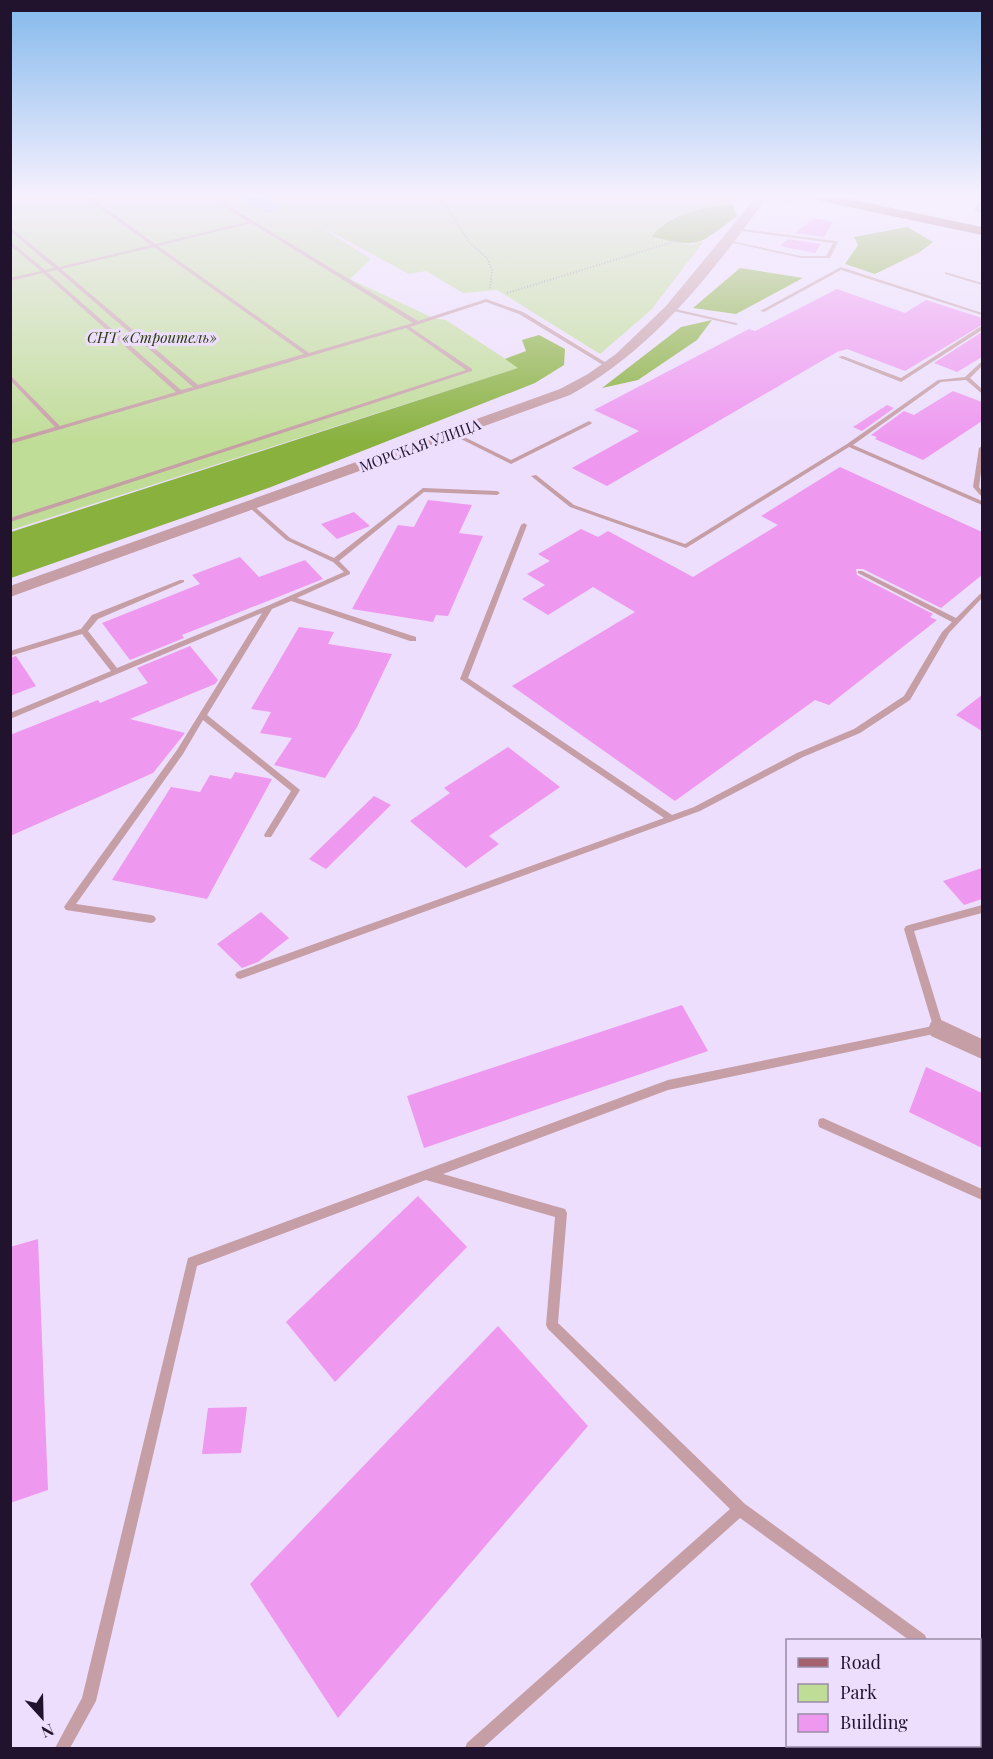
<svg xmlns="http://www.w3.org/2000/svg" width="993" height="1759" viewBox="0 0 993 1759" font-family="'Playfair Display',serif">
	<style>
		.green { fill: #c0dd97 }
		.forest { fill: #88b13d }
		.water { fill: #8bc1f2 }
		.building { fill: #ee98ef }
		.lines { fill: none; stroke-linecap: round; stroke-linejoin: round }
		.path { stroke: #988aa6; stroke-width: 2; stroke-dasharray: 1 2; stroke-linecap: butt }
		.service { fill: #c69ea5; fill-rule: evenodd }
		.minor { fill: #c69ea5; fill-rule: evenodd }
		.tertiary { fill: #c69ea5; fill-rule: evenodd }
		.primary { fill: #a6616f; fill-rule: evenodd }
		.labels { text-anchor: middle; stroke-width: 6; stroke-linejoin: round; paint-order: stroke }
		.far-park-label { font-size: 15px; font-style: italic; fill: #2a3a0c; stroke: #ecdefc }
		.far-street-label { font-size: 15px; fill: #21132d; stroke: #ecdefc }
	</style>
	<rect width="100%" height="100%" fill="#ecdefc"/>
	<path class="green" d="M11,197H724L738,198C718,216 669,204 653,237L692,245L704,241L651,310L600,354L497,290L463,293L426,271L409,274L316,224L371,259L350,279L433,318L446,320L519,368L11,530Z"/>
	<path class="forest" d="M732,204L737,216C696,246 703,248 652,237C667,213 705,208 732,204Z
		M907,227L933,242L920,252L875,274L845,264L858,245L854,237Z
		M740,268L803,278L736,314L693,308Z
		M712,320L697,340L638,380L602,388L681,327Z
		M539,335L565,349L564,365L535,383L271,487L11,578V532L518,368L505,359L526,351L522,340Z"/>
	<path class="water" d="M259,197L272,202L280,210L267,213L246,200V198Z"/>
	<path class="building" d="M814,218L833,222L824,237L795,233Z
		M788,239L821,244L815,253L780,246Z
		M837,289L905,313L926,300L982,318V325L905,371L847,349L837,352L607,486L572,468L639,431L594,410L749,329L755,331Z
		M982,332V357L957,372L934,363Z
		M953,391L982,402V421L923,460L875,439L877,437L871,435L904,411L914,415Z
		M887,405L894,408L862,431L853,427Z
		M840,467L982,532V575L941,608L863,569H856L857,575L933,614L930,617L937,620L829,705L815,700L675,801L512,686L635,612L593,587L548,615L522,599L545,585L527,574L550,561L538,554L581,529L598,537L608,531L693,577L778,525L761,516Z
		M428,500L472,505L459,533L483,536L448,616L436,615L433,622L352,609L398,525L414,527Z
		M354,512L370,526L337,539L321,524Z
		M240,557L259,577L305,560L323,579L182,635L184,638L130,660L102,623L200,584L192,575Z
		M299,627L334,632L328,644L392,654L357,727L325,778L274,765L292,738L260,733L271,712L251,709Z
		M190,646L218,680L215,684L130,719L185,733L153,773L10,836V735L98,700L100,703L148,683L137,668Z
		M16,656L36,686L10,696V658Z
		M982,695V731L956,715Z
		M508,747L560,787L489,836L499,844L466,868L410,821L450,793L444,788Z
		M235,772L272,779L207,899L112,880L171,787L200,792L210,775L231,779Z
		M374,796L391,805L326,869L309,859Z
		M982,868V899L964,905L943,881Z
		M261,912L289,938L258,962L242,968L217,944Z
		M682,1005L708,1051L424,1148L407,1096Z
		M926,1067L982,1093V1148L909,1112Z
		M418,1196L467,1247L335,1382L286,1322Z
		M38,1239L48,1490L10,1503V1247Z
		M498,1326L588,1426L338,1718L250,1584Z
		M247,1407L241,1453L202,1454L208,1408Z"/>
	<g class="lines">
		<path class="path" d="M440,197L470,243L487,258L492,270L490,289
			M776,200L796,202
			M507,293L715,229"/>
		<path class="service" d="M85,197H90L155,244L248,222L209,197H214L418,321L486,299L523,312L613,367L608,368L519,314L486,302L410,327L472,369V371L10,522V518L466,370L406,328L10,444V440L55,427L10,380V375L60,426L176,392L43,273L10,281V278L41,271L10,245V241L45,270L54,268L10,231V227L59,267L151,245ZM251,223L413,323L309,353L158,246ZM154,247L304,354L198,385L61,269ZM57,270L193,387L181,390L47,272Z
			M981,200H982V203L978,209L982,210V212L974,211Z
			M736,228L836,241L838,242L830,258H801L724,241L726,240L801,256H826L833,243L734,230Z
			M841,267L982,313V315L841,270L764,312L760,311Z
			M945,272L982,283V285L945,274Z
			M671,308L736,323L738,324L736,325L669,310V308Z
			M980,327H982V330L901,382L838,357L843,356L901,378Z
			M980,363H982V366L970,378L982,389V393L980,392L966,380L941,382L853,445L982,501V505L849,447L686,548L570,507L531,476L536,475L574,505L685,544L847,444L938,380L965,377Z
			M589,421L592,423L591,424L511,464L451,434L456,433L511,460Z
			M982,446V464L979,487L982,491V496L980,495L973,487L979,448Z
			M423,488L497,491L500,493L497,495L424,492L339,561L350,572V574L297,598L416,637V641H410L291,601L272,609L207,715L300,790L271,837H265L264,835L291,791L203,720L183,754L76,904L151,915L154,916L156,919L154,922L151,923L66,910L64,907L66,904L177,750L262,613L10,719V713L111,671L82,634L10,656V651L81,629L92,615L180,580H184V582L98,619L88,631L117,668L267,606L344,572L333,562L286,540L250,508V506H254L290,538L334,558Z
			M524,523L527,525L468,678L672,815L694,807L797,753L854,729L904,696L942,632L952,622L858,573V571H862L956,618L980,594L982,593V598L949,633L910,700L860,733L803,757L700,811L243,978L240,979L237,978L235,975L237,972L664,818L460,679L521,525Z
			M982,905V913L914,931L944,1029L943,1032L668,1090L443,1174L565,1209L567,1213L558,1323L745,1504L925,1635L927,1640H909L740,1518L483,1748H465L467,1743L730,1509L548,1329L546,1325L555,1217L426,1180L197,1266L96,1701L70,1748H55L82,1698L188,1258L668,1080L933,1026L904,929L906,926L909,925Z
			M823,1118L982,1189V1200L819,1127L818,1123L819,1119Z
			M980,1689L982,1690V1711L980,1709Z"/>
		<path class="minor" d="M939,1019L982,1039V1059L931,1036L928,1029L931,1022Z"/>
		<path class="tertiary" d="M756,197H767C713,272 653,350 570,395L10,597V586L560,389L588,374L616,354L666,306Z"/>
		<path class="primary" d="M814,197H840L982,227V235L821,201Z"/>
	</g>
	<linearGradient id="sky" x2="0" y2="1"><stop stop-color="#83b9ec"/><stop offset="0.44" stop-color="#f6f0fe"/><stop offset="1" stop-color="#f6f0fe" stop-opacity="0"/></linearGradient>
	<rect width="993" height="443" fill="url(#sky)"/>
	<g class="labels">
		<g class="far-park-label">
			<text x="152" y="343">СНТ «Строитель»</text>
		</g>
		<g class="far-street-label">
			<text transform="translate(420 446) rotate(-20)" y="5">МОРСКАЯ УЛИЦА</text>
		</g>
	</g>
	<rect width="993" height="1759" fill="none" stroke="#21132d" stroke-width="24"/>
	<rect x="786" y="1639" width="195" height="108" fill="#ecdefc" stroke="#9b8da9" stroke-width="1.5"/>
	<rect x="798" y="1658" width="30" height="9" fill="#a6616f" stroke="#9b8da9" stroke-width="1.5"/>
	<text x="840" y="1669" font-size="18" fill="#21132d">Road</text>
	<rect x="798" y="1684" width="30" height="18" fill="#c0dd97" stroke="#9b8da9" stroke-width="1.5"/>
	<text x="840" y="1699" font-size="18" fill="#21132d">Park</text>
	<rect x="798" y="1714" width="30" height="18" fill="#ee98ef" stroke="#9b8da9" stroke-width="1.5"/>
	<text x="840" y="1729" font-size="18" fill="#21132d">Building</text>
	<g transform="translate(42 1717) rotate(158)" stroke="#ecdefc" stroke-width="4.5" paint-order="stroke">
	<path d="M0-4.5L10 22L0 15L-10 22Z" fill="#21132d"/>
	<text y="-9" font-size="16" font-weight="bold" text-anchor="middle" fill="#21132d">N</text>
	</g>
</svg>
